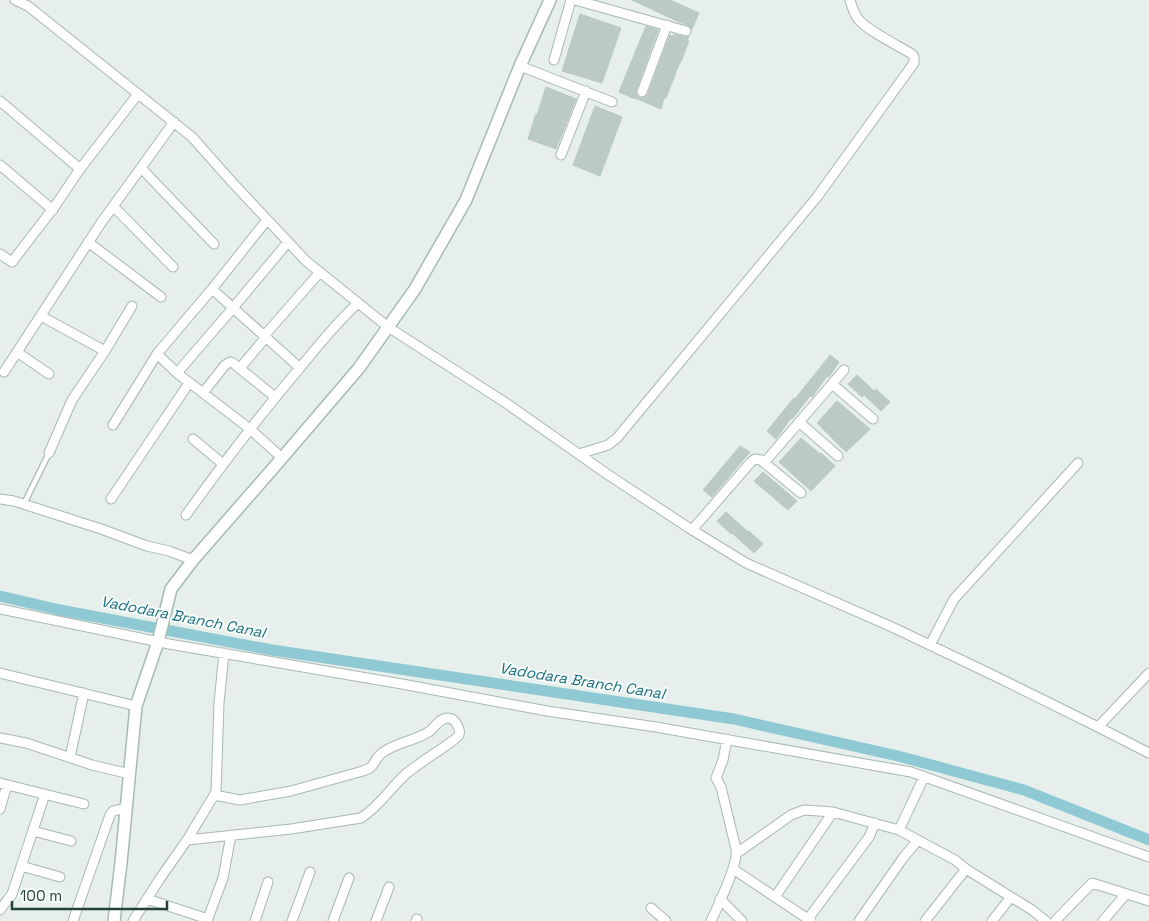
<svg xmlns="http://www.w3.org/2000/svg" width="1149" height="921" viewBox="0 0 1149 921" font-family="'Space Grotesk',sans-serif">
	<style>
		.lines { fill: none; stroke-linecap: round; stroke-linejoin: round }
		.canal { stroke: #8ec9d4; stroke-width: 11 }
		.building { fill: #bbcac4; stroke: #b8c9c2 }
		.lane-casing { stroke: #a8b8b2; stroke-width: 7 }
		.street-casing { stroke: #a8b8b2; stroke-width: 11 }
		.secondary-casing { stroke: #a4bbb3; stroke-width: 14 }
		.lane { stroke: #fff; stroke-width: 4.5 }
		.street { stroke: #fff; stroke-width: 9 }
		.secondary { stroke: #fff; stroke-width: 11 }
		.labels { text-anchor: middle; stroke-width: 4; stroke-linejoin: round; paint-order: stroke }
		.water-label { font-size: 15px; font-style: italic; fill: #1c6f80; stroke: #f7fbf9 }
	</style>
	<rect width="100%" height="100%" fill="#e6efeb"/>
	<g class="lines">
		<path class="canal" d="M0,596L60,610L272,650L734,719L898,756L1024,790L1149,840"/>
	</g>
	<path class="building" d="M632,0H670L699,13L692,29L688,25L679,22Z
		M580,14L621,28L602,83L562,71Z
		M646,26L658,30L636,90L637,96L640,98L646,97L648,94L670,35L673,36L674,34L684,37L689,36L687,41H689L685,51L681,62H680L666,98H664L661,109L635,98V99L619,92Z
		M546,87L576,99L556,149L528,139L536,114L537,115Z
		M595,106L622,117L600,176L573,165Z
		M830,355L839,362L829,377L827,376L812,397L810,396L792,419L791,418L776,439L767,431L794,398L795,399Z
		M857,375L874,391L876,389L890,402L881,411L864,395L862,397L848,384Z
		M837,401L870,429L846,452L817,423Z
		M801,438L820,454L821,453L835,466L811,491L779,462Z
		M740,446L750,452L712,497L703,490Z
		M763,472L797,501L788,510L754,481Z
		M726,512L748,532L749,531L763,544L754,553L732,533L731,534L717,521Z"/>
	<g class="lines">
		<defs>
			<path id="lane" d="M24,504L49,453"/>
			<path id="street" d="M15,0L28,6L192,137L232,182L306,261L388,327L506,403L607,474L689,528L746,563L892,627L997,677L1098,727L1149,673
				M575,0L686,31
				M554,60L571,0
				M520,66L612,102
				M642,92L667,25
				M0,101L80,169L55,206L12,262L0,254
				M561,155L586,91
				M0,165L53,210
				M141,168L214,244
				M80,169L138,94
				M113,206L173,267
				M267,220L212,289L157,354L177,373L250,429L282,458
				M88,242L161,297
				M212,289L300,368
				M41,316L105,351L132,306
				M264,336L320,272
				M17,352L49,374
				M240,368L266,337
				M4,372L101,223L174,122
				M177,373L233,308L288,242
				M832,384L873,419
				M203,393L225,365L230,362L233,363L275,397
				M799,422L838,456
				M113,425L157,354
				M193,439L223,464
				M49,453L72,400L105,351
				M579,454L608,445L617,438L817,197L914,63V57L912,54C897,45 868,31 858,19C854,13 852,7 850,0
				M764,463L844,370
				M0,499L14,501L101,529L147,546L169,551L193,560
				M111,499L189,383
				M186,515C222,465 259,416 299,369C318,346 336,323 358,303
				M692,530L751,462L755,459L761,460L801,493
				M0,609L169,644L402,684L547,711L656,727L911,772L1149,857
				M930,645L954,599L1078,463
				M0,673L136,706
				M1098,727L1149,753
				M0,738L26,743L92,765L130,774
				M70,757L84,693
				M0,783L84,804
				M0,809L7,785
				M899,830L955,860L966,869L1032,910L1046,921
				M33,831L71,841
				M187,840L216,792L219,703L224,653
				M737,853L791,815L804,810L833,812L899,830L924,777
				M21,866L60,877
				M733,869L811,921
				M775,897L833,812
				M147,899L208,919
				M720,899L742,921
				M651,908L666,921
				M0,910L12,894L45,794
				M808,919L869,837L875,823
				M73,921L110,815L113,811L127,808
				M133,921L159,880L187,840L291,829L361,818C380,806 391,787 407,773C413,768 420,764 426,759C431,756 458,738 459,735C461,729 455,718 448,718C440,718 436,726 430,731C416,741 396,742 382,753C376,757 375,764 370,768C368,769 365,770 363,771L291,791L240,800L214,795
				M207,921L223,878L231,835
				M255,921L268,882
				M292,921L310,872
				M333,921L349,878
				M376,921L389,887
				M416,921L417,919
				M711,921C718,906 739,863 736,849L721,787L716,778L723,760L727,739
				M859,921L903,858L918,840
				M925,921L966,869
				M992,921L1011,897
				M1055,921L1092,883L1149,901
				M1103,921L1126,894"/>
			<path id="secondary" d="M114,921L121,863L136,706L158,642L171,589L193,560L282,458L359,368L415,289L466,200L520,66L550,0"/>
		</defs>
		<use href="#lane" class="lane-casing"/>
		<use href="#street" class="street-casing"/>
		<use href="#secondary" class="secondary-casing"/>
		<use href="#lane" class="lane"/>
		<use href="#street" class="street"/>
		<use href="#secondary" class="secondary"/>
	</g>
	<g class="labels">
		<g class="water-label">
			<text transform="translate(183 617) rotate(11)" y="5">Vadodara Branch Canal</text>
			<text transform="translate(582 681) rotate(9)" y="5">Vadodara Branch Canal</text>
		</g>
	</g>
	<path d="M12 901v8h155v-8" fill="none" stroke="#24423a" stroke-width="2.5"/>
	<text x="20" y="901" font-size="15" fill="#24423a" stroke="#f7fbf9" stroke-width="4" paint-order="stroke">100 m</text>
</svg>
